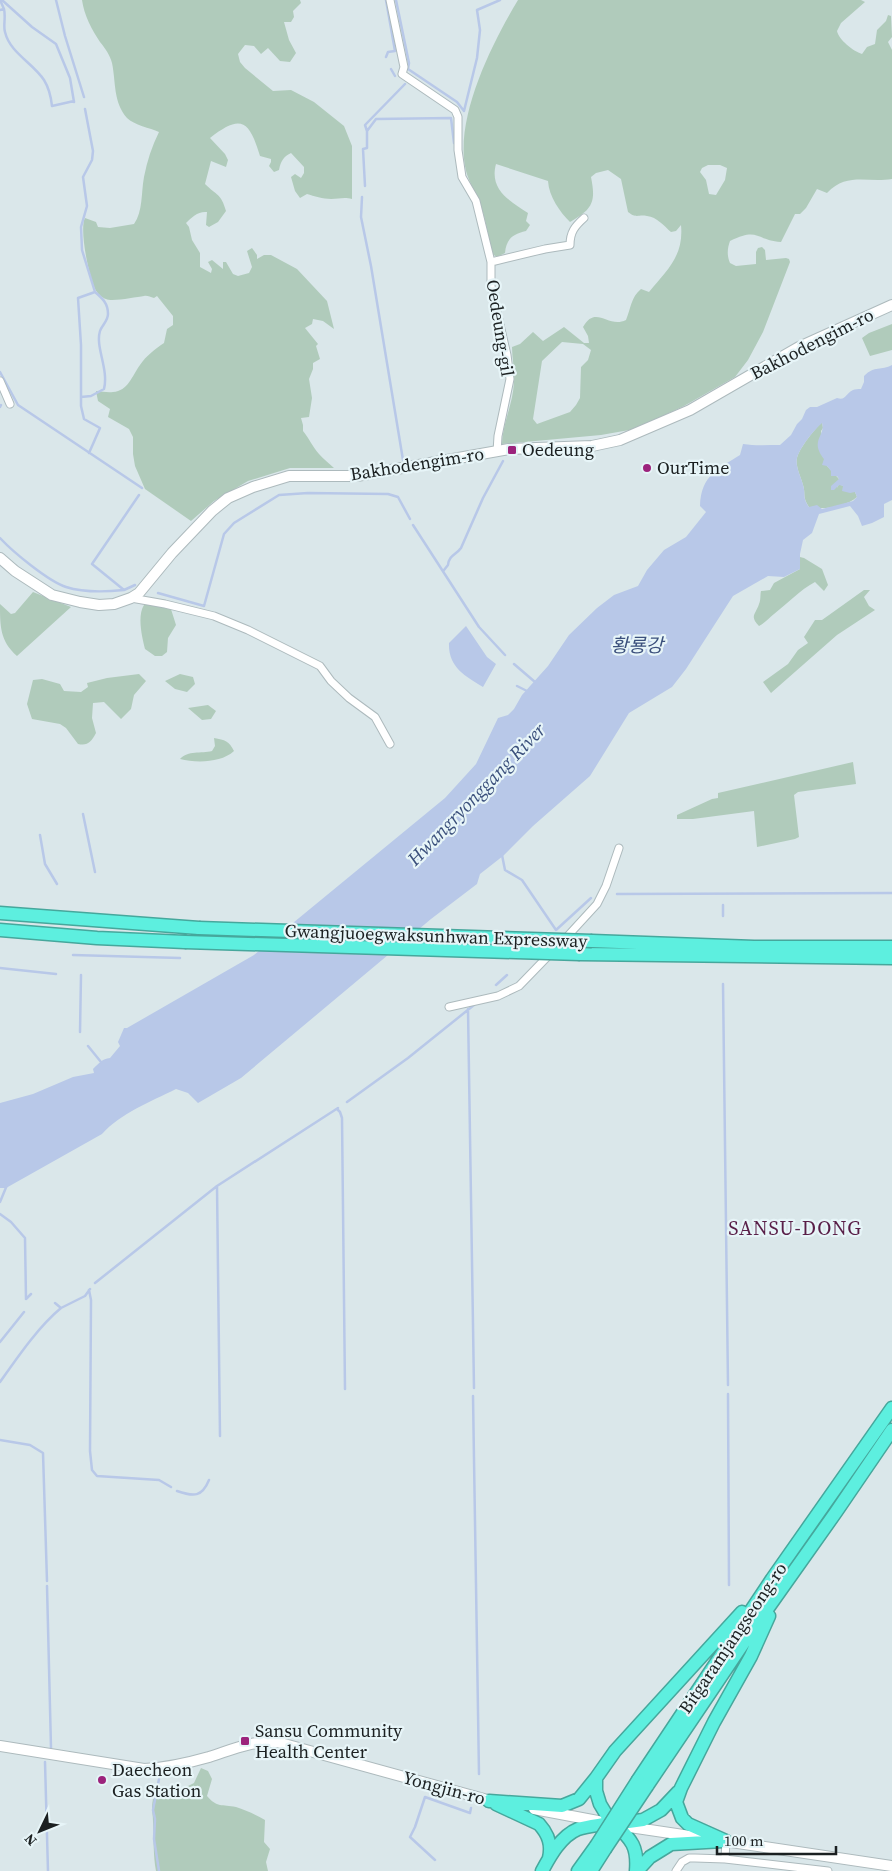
<svg xmlns="http://www.w3.org/2000/svg" width="892" height="1871" viewBox="0 0 892 1871" font-family="'Source Serif 4','Noto Sans KR',serif">
	<style>
		.green { fill: #b0cbbb; fill-rule: evenodd }
		.water { fill: #b8c8e8; fill-rule: evenodd }
		.lines { fill: none; stroke-linecap: round; stroke-linejoin: round }
		.stream { stroke: #b8c8e8; stroke-width: 2.5 }
		.street-casing { stroke: #adbabd; stroke-width: 9 }
		.secondary-casing { stroke: #adbabd; stroke-width: 12 }
		.highway-casing { stroke: #46a79c; stroke-width: 15 }
		.street { stroke: #fff; stroke-width: 7 }
		.secondary { stroke: #fff; stroke-width: 10 }
		.highway { stroke: #5defdf; stroke-width: 12 }
		.highway-bridge-casing { stroke: #46a79c; stroke-width: 15; stroke-linecap: butt }
		.highway-bridge { stroke: #5defdf; stroke-width: 12 }
		.poi-dot { fill: #9c237c; stroke: #e7f5f8; stroke-width: 2 }
		.labels { text-anchor: middle; stroke-width: 4.5; stroke-linejoin: round; paint-order: stroke }
		.street-label { font-size: 18px; fill: #1b2021; stroke: #e7f5f8 }
		.poi-label { font-size: 18px; fill: #1b2021; stroke: #e7f5f8; text-anchor: start }
		.water-label { font-size: 19px; font-style: italic; fill: #3b507c; stroke: #e7f5f8 }
		.quarter-label { font-size: 20px; letter-spacing: 1px; fill: #591f48; stroke: #e7f5f8 }
	</style>
	<rect width="100%" height="100%" fill="#dae7ea"/>
	<path class="green" d="M82,0H300L301,3L293,11L294,17L291,22H284L289,40L296,53L290,62L280,61L268,48L261,54L254,46L245,45L238,54L240,62L245,68L273,91L291,90L314,102L344,126L352,146V199C344,197 339,199 331,199C323,199 314,196 307,194L300,198L295,191L291,177L295,174L301,178L304,173V167L291,153C283,157 281,161 279,170L274,172L269,166L271,162V159L260,156C249,120 241,114 210,138L225,154L228,160L226,167L211,161L205,184C217,196 221,193 226,211L218,222L209,227L206,225L207,212C198,211 192,217 186,223L189,227L192,240L200,253V267L211,273L212,269L208,262L212,260L223,269V262H226L233,274L238,276L249,273L252,267L247,251L252,248L257,255V259L264,255H271L297,269L327,301L334,329L323,321L313,319L312,324L305,328L318,344L316,346L320,359L313,363V369L309,379L312,398L309,417L301,418L303,425V431C309,438 312,446 319,454C323,459 329,463 334,468H290L248,481L214,501L191,521L145,489L135,466L133,454V437L129,429L108,417L110,409L98,401L96,391C102,391 107,393 113,392C128,391 132,376 140,365C146,356 155,349 164,343L167,329L173,325V316L157,296L154,298C150,297 147,295 144,296C136,297 112,302 106,299C102,298 97,293 95,289C89,277 79,229 85,218L96,222L98,227L110,228L134,224C143,211 141,193 144,177C147,161 152,146 159,132C150,128 134,125 127,118C113,102 116,82 112,63C110,55 105,48 100,42C92,30 84,15 82,0Z
		M518,0H861L865,2L841,23L837,31C839,40 853,51 862,54L867,47L875,44L877,30L886,21L888,15L891,16L892,37L888,42L892,50V179C867,183 847,172 827,193L817,189L806,208L800,214H795L781,242C755,240 759,227 730,241C727,249 727,256 730,263L736,266L756,264V252L758,248L762,247L765,250L766,260L786,258L789,259L790,262L763,332L748,360L735,377L684,406L635,429L601,435L502,444C503,422 513,404 514,382C515,371 512,358 512,347L520,344L533,332L543,341L564,327L584,343H589L588,336L583,327C596,304 608,329 626,320C631,308 631,297 641,289L649,292C667,270 684,256 681,225L676,231L671,232C664,226 657,217 647,216C638,214 637,219 628,212L621,179L608,170L596,173L591,177C596,202 593,209 570,222C560,212 549,197 548,181L496,164C489,190 510,201 528,213L526,221L530,225L526,231C513,234 506,239 505,253L497,257L492,254C488,236 486,218 479,201C474,189 467,179 465,166C456,115 492,43 518,0ZM708,165H720L727,168L725,180L716,195L709,194L706,180L700,172L702,168ZM562,342L583,344L591,350L588,360L581,367L580,398L576,405L570,412L537,424L533,419L542,361Z
		M892,324V350L870,356L862,338L869,333Z
		M822,422L823,428L821,431L824,459L827,466L839,479L837,488L839,484L855,492L857,497C845,507 824,510 809,507C802,496 806,495 803,485C801,477 795,466 797,458C800,447 814,430 822,422Z
		M800,557L804,558L822,569L828,585L824,591L815,582C800,590 788,603 774,614C769,618 765,623 759,626C749,616 756,614 759,604C761,600 760,595 761,591L770,590L774,583L800,569Z
		M864,590H870L864,597L869,606L875,610L837,635L771,693L763,682L788,664L798,650L808,643L804,637L815,620H822Z
		M33,592L71,607L17,656C0,641 0,626 0,604L11,614L15,613Z
		M152,604L170,606L176,625L168,638L167,652L162,656H155L145,649C142,637 137,616 144,605Z
		M139,674L146,681L134,695L131,709L121,719L104,702L93,703L92,718L96,733C91,742 88,746 78,744L66,728L60,724L32,719L27,704L33,680L42,679L60,684L64,691L81,692L88,687L87,683L107,678Z
		M180,674L193,677L195,684L187,692L175,689L165,681Z
		M208,705L216,711L211,719L202,720L188,708Z
		M214,738C225,740 229,741 234,751C221,763 196,763 180,759C188,750 201,754 212,751L215,746Z
		M853,762L856,784L798,792L794,795L799,837L795,839L757,847L754,811L693,819H677V815L712,799L718,798V793Z
		M201,1768L208,1771L212,1779L207,1796C217,1808 222,1804 236,1807C246,1810 256,1815 265,1820L264,1842L270,1849L266,1862L268,1871H156C153,1855 154,1839 153,1822C153,1812 151,1810 153,1799L180,1790L194,1783Z"/>
	<path class="water" d="M892,365V500L884,504V517L872,523L862,526L858,516L850,506L819,514L812,533L803,540L800,554V569L784,577L768,576L733,596L686,669L672,687L629,713L590,776L533,826L503,856L480,874L477,884L431,919L241,1078L198,1103L188,1093L176,1089C150,1102 121,1113 102,1134L6,1188H0V1103L33,1094L73,1077L94,1073L93,1069C99,1063 102,1059 110,1058L120,1046L118,1042L124,1028H127L254,955L445,798L476,764L498,718L508,715L514,709L522,695L548,666L569,635L597,608L614,595L638,586L647,570L664,550L686,537L706,512L700,506C701,475 718,469 740,455L743,444C755,446 767,445 780,445L791,435L797,424L802,419L806,410L810,407H817L837,398C846,401 845,394 853,390C855,389 858,389 861,389L864,382V376C875,365 881,371 892,365ZM822,423C826,436 809,440 824,459L822,465L827,466L831,471V476H837L839,479L831,486V490H834L839,485L843,486L842,491L850,493L855,492L857,497L853,501L822,509L817,505L809,507C802,497 806,495 803,485C801,477 795,466 797,458C800,447 814,430 822,423Z
		M466,626L487,657L496,664L483,687C465,676 448,667 449,643Z"/>
	<g class="lines">
		<path class="stream" d="M2,0L32,27L56,44L70,78L74,102
			M56,0L65,36L84,97
			M396,0L409,63L408,69L457,102L464,111L477,58L480,30L477,10L500,0
			M4,9C6,17 3,26 5,32C10,53 33,63 44,80C49,88 51,97 52,106L74,101
			M0,10L4,9L0,0
			M386,57L388,52L395,51L386,0
			M391,69L395,76
			M85,109L93,151L92,160L83,177L87,206L81,227L82,250L95,292L78,298L81,345V406L84,419L100,428L89,453
			M367,131L365,125L405,84
			M365,186L363,149L367,148V131L376,119L451,118L454,143
			M362,197L361,217L371,266L403,460
			M0,372L18,405L142,488
			M81,397L91,396L104,389C109,369 95,347 100,331C102,325 108,321 108,314C108,303 102,298 95,292
			M0,407L1,405
			M413,525L479,627L505,655
			M0,538C13,552 48,581 66,587C85,593 105,592 124,590
			M444,570L448,565C449,555 456,555 461,548L483,498L503,461
			M135,585L124,590L92,564L139,495
			M158,593L204,606L224,534L234,523L279,495L308,493L388,494L398,497L410,519
			M514,664L535,682
			M517,686L529,692
			M83,814L95,872
			M40,835L45,864L57,884
			M502,855L505,870L522,880L556,930L591,898
			M617,894L892,893
			M723,916V905
			M73,955L180,958
			M0,968L56,974
			M723,984L728,1385
			M496,985L507,975
			M468,1009L474,1388
			M80,1032L81,975
			M88,1046L101,1062
			M347,1102L408,1058L474,1005
			M337,1109L340,1112L342,1118L345,1389
			M217,1186L220,1436
			M0,1202L7,1185
			M0,1214L11,1222L25,1238L26,1299
			M95,1283L217,1186L338,1108
			M89,1290L91,1300L90,1451L92,1470L97,1476L159,1480L171,1487
			M26,1299L31,1294
			M55,1303L61,1308L85,1296L90,1289
			M0,1342L24,1312
			M0,1382C17,1358 38,1327 61,1308
			M728,1394L729,1585
			M473,1396L479,1774
			M0,1440L30,1445L43,1453L47,1581
			M177,1491C194,1497 202,1497 209,1480
			M47,1586L51,1748
			M45,1762L48,1871
			M159,1779L153,1810L155,1819L154,1839L159,1871
			M435,1860L410,1837L415,1827L425,1797L470,1813L471,1808"/>
		<defs>
			<path id="street" d="M390,0L404,67L402,74L455,110L458,117V150L462,177L476,201L491,262
				M0,381L10,404
				M497,452L498,436L510,379L507,355L491,286V262L545,249L570,245C570,232 575,226 584,218
				M131,598L165,604L214,616L248,630L320,666L331,681L349,698L375,717L390,744
				M564,940L597,904L606,886L619,848
				M449,1007L498,996L519,986L551,953
				M725,1859L726,1841
				M676,1871L682,1862L689,1858H695L725,1859L828,1871"/>
			<path id="secondary" d="M0,558L15,571L52,595L80,602L99,605L114,604L131,598L139,593L172,553L212,511L228,498L253,487L289,476H357L509,449L592,446L620,440L690,410L799,347L892,305
				M0,1746L144,1769C166,1768 188,1763 209,1757C234,1749 250,1741 277,1742L495,1802
				M534,1809L603,1822
				M623,1826L892,1866"/>
			<path id="highway" d="M0,913L199,928
				M0,930L97,938L185,942
				M592,941L754,947H892
				M580,954L892,958
				M638,1780L772,1579L892,1408
				M647,1786L751,1632L836,1512L892,1430
				M489,1801L562,1806L579,1799L596,1778
				M496,1804L539,1824C549,1835 552,1845 549,1858
				M612,1824L600,1804L596,1791V1778L615,1751L742,1612
				M614,1824L643,1820L661,1810L678,1792
				M615,1824C632,1840 638,1847 636,1871
				M726,1841L688,1824L682,1818L676,1802L681,1788L714,1722L751,1656L769,1616
				M542,1871C550,1856 561,1836 578,1829C588,1826 600,1825 610,1823
				M578,1871L596,1846
				M591,1871L605,1849
				M637,1871L650,1857L671,1844L723,1841"/>
		</defs>
		<use href="#street" class="street-casing"/>
		<use href="#secondary" class="secondary-casing"/>
		<use href="#highway" class="highway-casing"/>
		<use href="#street" class="street"/>
		<use href="#secondary" class="secondary"/>
		<use href="#highway" class="highway"/>
		<defs>
			<path id="highway-bridge" d="M199,928L592,941
				M185,942L580,954
				M596,1846L638,1780
				M605,1849L647,1786"/>
		</defs>
		<use href="#highway-bridge" class="highway-bridge-casing"/>
		<use href="#highway-bridge" class="highway-bridge"/>
	</g>
	<g class="poi-dot">
		<rect x="507" y="445" width="10" height="10" rx="2.5"/>
		<circle cx="647" cy="468" r="5"/>
		<rect x="240" y="1736" width="10" height="10" rx="2.5"/>
		<circle cx="102" cy="1780" r="5"/>
	</g>
	<g class="labels">
		<g class="street-label">
			<text transform="translate(500 328) rotate(81)" y="6">Oedeung-gil</text>
			<text transform="translate(812 344) rotate(-27)" y="6">Bakhodengim-ro</text>
			<text transform="translate(417 464) rotate(-9)" y="6">Bakhodengim-ro</text>
			<text transform="translate(436 936) rotate(2)" y="6">Gwangjuoegwaksunhwan Expressway</text>
			<text transform="translate(733 1638) rotate(-56)" y="6">Bitgaramjangseong-ro</text>
			<text transform="translate(444 1788) rotate(15)" y="6">Yongjin-ro</text>
		</g>
		<g class="poi-label">
			<text x="522" y="456">Oedeung</text>
			<text x="657" y="474">OurTime</text>
			<text x="255" y="1737">Sansu Community<tspan x="255" dy="21">Health Center</tspan></text>
			<text x="112" y="1776">Daecheon<tspan x="112" dy="21">Gas Station</tspan></text>
		</g>
		<g class="water-label">
			<text x="637" y="652">황룡강</text>
			<text transform="translate(476 794) rotate(-46)" y="7">Hwangryonggang River</text>
		</g>
		<g class="quarter-label">
			<text x="795" y="1235">SANSU-DONG</text>
		</g>
	</g>
	<g transform="translate(40 1831) rotate(227)" stroke="#e7f5f8" stroke-width="4" paint-order="stroke">
	<path d="M0-4L9 19L0 12L-9 19Z" fill="#1b2021"/>
	<text y="-8" font-size="14" font-weight="bold" text-anchor="middle" fill="#1b2021">N</text>
	</g>
	<path d="M717 1846v8h119v-8" fill="none" stroke="#1b2021" stroke-width="2.5"/>
	<text x="724" y="1846" font-size="15" fill="#1b2021" stroke="#e7f5f8" stroke-width="4" paint-order="stroke">100 m</text>
</svg>
